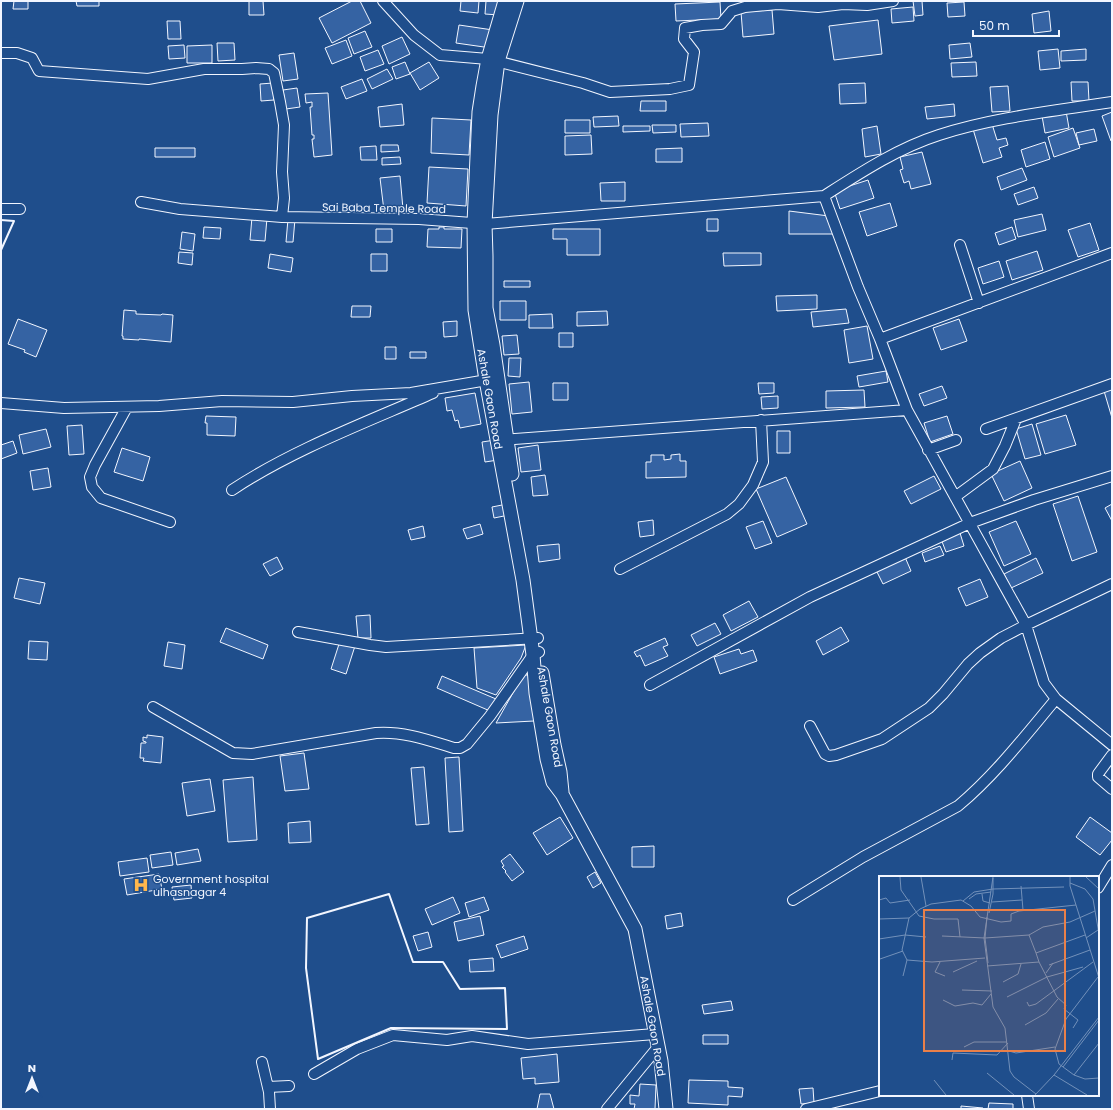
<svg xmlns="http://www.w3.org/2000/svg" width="1113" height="1110" viewBox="0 0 1113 1110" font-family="Poppins,sans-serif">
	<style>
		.building { fill: #3563a3; stroke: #f2f6ff }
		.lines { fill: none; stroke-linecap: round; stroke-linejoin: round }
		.minor-casing { stroke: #f2f6ff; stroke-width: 12 }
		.tertiary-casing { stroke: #f2f6ff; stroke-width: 15 }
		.minor { stroke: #1f4e8c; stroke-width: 10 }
		.tertiary { stroke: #1f4e8c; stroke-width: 13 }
		.wall { stroke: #f2f6ff; stroke-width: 2 }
		.labels { text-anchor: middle; stroke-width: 3; stroke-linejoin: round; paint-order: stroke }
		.street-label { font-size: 11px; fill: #f2f6ff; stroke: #1f4e8c }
		.poi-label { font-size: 11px; fill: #f2f6ff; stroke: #1f4e8c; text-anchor: start }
		.inset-road { fill: none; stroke: #7391ba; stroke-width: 1 }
		.view { fill: #ea8049; fill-opacity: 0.15; stroke: #ea8049; stroke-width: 2 }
		.inset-edge { fill: none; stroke: #f2f6ff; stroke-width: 2 }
	</style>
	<rect width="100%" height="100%" fill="#1f4e8c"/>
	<path class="building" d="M14,1H28V9H13Z
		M76,1H99V6H77Z
		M249,1H263L264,15H249Z
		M352,1H360L371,23L332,43L319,18Z
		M461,1H479L478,13L460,11Z
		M486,1H501L499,15L485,14Z
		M913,1H922L923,15L915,16Z
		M720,2L721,19L676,21L675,4Z
		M964,2L965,16L948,17L947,3Z
		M913,7L914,21L892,23L891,9Z
		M772,10L774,34L743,37L741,12Z
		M1049,11L1051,31L1034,33L1032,14Z
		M878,20L882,54L834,60L829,26Z
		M167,21H180L181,39H168Z
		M459,25L493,30L491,48L456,43Z
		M365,31L372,47L354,54L348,38Z
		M402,37L410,54L389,64L382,46Z
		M346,40L352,56L332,64L325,48Z
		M217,43H234L235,60L218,61Z
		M970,43L972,57L950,59L949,45Z
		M184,45L185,58L169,59L168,46Z
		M212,45V63H187V46Z
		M1058,49L1060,68L1040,70L1038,51Z
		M1086,49V60L1061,61V51Z
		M378,50L384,64L365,71L360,57Z
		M294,53L298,79L283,81L279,55Z
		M405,62L410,74L396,79L392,67Z
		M429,62L439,78L420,90L410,73Z
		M976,62L977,76L952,77L951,63Z
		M387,69L393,79L372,89L367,79Z
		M362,79L367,91L346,99L341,87Z
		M1071,82H1088L1089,101H1072Z
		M273,83L274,100L261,101L260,84Z
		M865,83L866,103L840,104L839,84Z
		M1008,86L1010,111L992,112L990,87Z
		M297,88L300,107L286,109L283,90Z
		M328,93L332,155L314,157L312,139H314V135H312L310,107H312V102L306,103L305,94Z
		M641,101H666V111H640Z
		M402,104L404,125L380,127L378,107Z
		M954,104L955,116L927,119L925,107Z
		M1066,111L1069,128L1045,133L1042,116Z
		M1112,112V141H1111L1102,116Z
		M618,116L619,126L594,127L593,117Z
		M432,118L471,120L469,155L431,153Z
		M565,120H590V133H565Z
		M708,123L709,136L681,137L680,124Z
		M992,124L997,140L1006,138L1008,145L999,148L1002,157L983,163L973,129Z
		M652,125H676V132L653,133Z
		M623,126H650V131L623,132Z
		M877,126L881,154L865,157L862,129Z
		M1073,128L1080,148L1054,157L1048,137Z
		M1094,129L1097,141L1079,145L1076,133Z
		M591,135L592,154L565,155V136Z
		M1045,142L1050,159L1026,167L1021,150Z
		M381,145H398L399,151L381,152Z
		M376,146L377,160H361L360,147Z
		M155,148H195V157H155Z
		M682,148V162H656V149Z
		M922,152L931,184L911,189L909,181L904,183L900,170L903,169L900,157Z
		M400,157L401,164L382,165V158Z
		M429,167L468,169L466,206L427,203Z
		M1022,168L1027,180L1001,190L997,177Z
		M400,176L403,209L384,211L380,178Z
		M868,180L874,198L840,209L834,191Z
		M625,182V201H601L600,183Z
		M1034,187L1038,198L1018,205L1014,194Z
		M890,203L897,226L867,236L859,212Z
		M789,211L829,216L835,234H789Z
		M1042,214L1046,230L1018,237L1014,220Z
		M252,217L267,218L265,241L250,240Z
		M288,219H295L293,242H286Z
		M707,219H718V231H707Z
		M1090,223L1099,250L1078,257L1068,230Z
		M204,227L221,228L220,239L203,238Z
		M439,227H444V229H462L461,248L427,247L428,229H439Z
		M1012,227L1016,239L999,245L995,233Z
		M376,229H392V242H376Z
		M553,229H600V255H567V239H553Z
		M182,232L195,234L193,251L180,249Z
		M1037,251L1043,270L1012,280L1006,261Z
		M179,252L193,253L192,265L178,263Z
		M723,253H761V265L724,266Z
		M270,254L293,258L291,272L268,268Z
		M371,254H387V271H371Z
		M999,261L1004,277L983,284L978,268Z
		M504,281H530V287H504Z
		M817,295V309L777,311L776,296Z
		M500,301H526V320H500Z
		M352,306H371L370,317H351Z
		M846,309L849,323L813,327L811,312Z
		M124,310L136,311V314L161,315L162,314L173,315L171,342L139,339V340L123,339V336H122Z
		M607,311L608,325L577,326V312Z
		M552,314L553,328H529V315Z
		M18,319L47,330L36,357L24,352L25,350L8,344Z
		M959,319L967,341L941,350L933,328Z
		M457,321V336L444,337L443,322Z
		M867,326L873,359L849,363L844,330Z
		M559,333H573V347H559Z
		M517,335L519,354L504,355L502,336Z
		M385,347H396V359H385Z
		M410,352H426V358H410Z
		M509,358H521L520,377L508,376Z
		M886,371L888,382L859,387L857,376Z
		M529,382L532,412L512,414L509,384Z
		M553,383H568V400H553Z
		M758,383H774V393L759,394Z
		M942,386L947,398L924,406L919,394Z
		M1112,389V418L1104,391Z
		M864,390L865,407L826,408V391Z
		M475,393L481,424L460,428L458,420L455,421L452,410L447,411L445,398Z
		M778,396V408L762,409L761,397Z
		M1066,415L1076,445L1045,454L1036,424Z
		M206,416L236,417L235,436L207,435V423H205Z
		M947,416L953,434L930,442L924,423Z
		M1032,424L1041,455L1025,459L1016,429Z
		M82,425L84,454L69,455L67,426Z
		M46,429L51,447L23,454L19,435Z
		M777,431H790V453H777Z
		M495,440L498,460L485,462L482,442Z
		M13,441L17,453L1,459V445Z
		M538,445L541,470L521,472L518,448Z
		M122,448L150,457L143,481L114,472Z
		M680,454V461H686V477L646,478V462H651V455H664V460L671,459V455Z
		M1020,461L1032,488L1004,501L991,474Z
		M48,468L51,487L33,490L30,471Z
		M545,475L548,495L533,496L531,477Z
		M934,476L941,489L911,504L904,491Z
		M786,477L807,524L777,537L756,489Z
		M1078,496L1097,552L1072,561L1053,504Z
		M507,504L509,515L494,518L492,507Z
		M1112,504V521L1105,508Z
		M653,520L654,535L640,537L638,522Z
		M763,521L772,543L755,549L746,527Z
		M1016,521L1031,554L1004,566L989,532Z
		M480,524L483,534L467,539L463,529Z
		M423,526L425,537L411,540L408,530Z
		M960,533L964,546L946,552L941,539Z
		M559,544L560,559L539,562L537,546Z
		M940,546L944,555L925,562L922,553Z
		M277,557L283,569L270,576L263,564Z
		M905,557L911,571L883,584L876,570Z
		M1036,558L1043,573L1011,588L1004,574Z
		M19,578L45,583L40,604L14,598Z
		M980,579L988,597L966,606L958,588Z
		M749,601L758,617L731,631L723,615Z
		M370,615L371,638H358L356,616Z
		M715,623L721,634L697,646L691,635Z
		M841,627L849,641L823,655L816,641Z
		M226,628L268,645L263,659L220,642Z
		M665,638L668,645L663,647L668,656L645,666L640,655L637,657L634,652Z
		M29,641L48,642L47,660L28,659Z
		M340,641L355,646L346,674L331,669Z
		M168,642L185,645L182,669L164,666Z
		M526,645L521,658L496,695L477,688L474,648Z
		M739,649L741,654L753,650L757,661L720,674L714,657Z
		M523,675H533L534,721L496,723Z
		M442,676L496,699L490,711L437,688Z
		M147,735L163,737L161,763L143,761L144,758H140L141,743H146V742L143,741V737L147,738Z
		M304,753L309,789L285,791L280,756Z
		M459,757L463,831L449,832L445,758Z
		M424,767L429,824L416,825L411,768Z
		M253,777L257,840L228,842L223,780Z
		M210,779L215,811L187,816L182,783Z
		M560,817L573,838L547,855L533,833Z
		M1090,817L1112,833V840L1100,855L1076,837Z
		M310,821L311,842L289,843L288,823Z
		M654,846V867H632V847Z
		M198,849L201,861L177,865L175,853Z
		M171,852L173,865L152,868L150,855Z
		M510,854L524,872L512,881L505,872L506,871L502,867L504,866L501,861Z
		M147,858L149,872L120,876L118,862Z
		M595,872L601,883L593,888L587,877Z
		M159,874L162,889L127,895L124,879Z
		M191,885L192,898L174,900L172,887Z
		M453,897L460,913L432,925L425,909Z
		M484,897L489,910L469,917L465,903Z
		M681,913L683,926L667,929L665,916Z
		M480,916L484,935L458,941L454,922Z
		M428,932L432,947L418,951L413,936Z
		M524,936L528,949L501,958L496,945Z
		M493,958L494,971L470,972L469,960Z
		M731,1001L733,1010L704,1014L702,1005Z
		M703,1035H728V1044H703Z
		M557,1054L559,1082L535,1084V1078L523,1079L521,1058Z
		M689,1080L728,1081V1087L743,1088L742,1097L728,1096V1105L688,1103Z
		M640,1084L656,1085L655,1109H634L635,1104H630V1095L639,1096Z
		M813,1088L814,1103L801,1104L799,1089Z
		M540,1094H550L554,1109H537Z
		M989,1103L1013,1104V1109H988Z
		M961,1106L983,1108V1109H961Z"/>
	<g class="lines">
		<defs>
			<path id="minor" d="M383,1L414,35L440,55L488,59L583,83L610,92L670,89L689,85L694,52L684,39L685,28L702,25L721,24L732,11L745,7L778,4L818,7L843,4L867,5L893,1
				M1,53H17L32,58L39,71L148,79L204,69H242L256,68L269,69L274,73L280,102L284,125L282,172L284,198L282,217
				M824,196C860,173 898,148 939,135C995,117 1055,111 1112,102
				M141,202L180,209L282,217L419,219L485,224L824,196L858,287L880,339
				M1,209H20
				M960,245L979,303
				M1,403L64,408L159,406L222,401L293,402L352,396L411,393L493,379
				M127,407L95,465L90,477L92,487L101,498L170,522
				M907,410L1026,625L1044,683L1056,699L1112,745
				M986,429L1112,384
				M500,440L907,410L880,339L1112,253
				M928,450L956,440
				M232,490C292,450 367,422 433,393
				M955,497L993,469L1005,446L1016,419
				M620,569L727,514L739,504L753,485L763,462L761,420
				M298,632L370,645L386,647L538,638
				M650,685L810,597L970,523L1034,500L1112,476
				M153,707L233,753L252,754L376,733C403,731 428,740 454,748H460L467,744L490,716L533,655L539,652
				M810,726L825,754L829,756L836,755L882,739L929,708L943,694L968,664L980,653L1001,638L1026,625L1112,584
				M1112,755L1098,774V777L1112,789
				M1098,888L1112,865
				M793,900L863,857L958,806C995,775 1025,736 1056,699
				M262,1062L269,1092L270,1109
				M314,1074L357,1049L393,1035L447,1040L472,1036L528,1044L655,1034
				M268,1087L289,1086
				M1027,1095L1029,1109
				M607,1109L658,1047
				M806,1109L880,1091"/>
			<path id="tertiary" d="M505,1L488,59L483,86L479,112L474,223L475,310L486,380L523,580L533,655L536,693L547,759L553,782L562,794L635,929L661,1061L666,1109
				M512,474L493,345L486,308V256L485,224L491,115L498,61L517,1
				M542,673L554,745L560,772L562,792"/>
		</defs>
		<use href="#minor" class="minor-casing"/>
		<use href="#tertiary" class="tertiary-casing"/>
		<use href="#minor" class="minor"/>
		<use href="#tertiary" class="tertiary"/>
		<path class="wall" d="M1,220L14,221L1,250
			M389,894L413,962H443L460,989L505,988L507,1029L391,1028L318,1059L306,968L307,918Z"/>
	</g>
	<defs>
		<symbol id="hospital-bare" viewBox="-9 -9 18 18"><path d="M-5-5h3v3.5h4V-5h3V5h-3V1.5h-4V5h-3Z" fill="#ffb74d" stroke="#1f4e8c" stroke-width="2.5" paint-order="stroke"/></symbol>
	</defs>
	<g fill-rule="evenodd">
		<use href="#hospital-bare" x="130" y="874" width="22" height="22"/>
	</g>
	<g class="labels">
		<g class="street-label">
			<text transform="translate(384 208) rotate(1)" y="4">Sai Baba Temple Road</text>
			<text transform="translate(490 399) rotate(80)" y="4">Ashale Gaon Road</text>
			<text transform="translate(550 717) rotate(80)" y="4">Ashale Gaon Road</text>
			<text transform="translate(653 1026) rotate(80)" y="4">Ashale Gaon Road</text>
		</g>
		<g class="poi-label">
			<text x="153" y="883">Government hospital<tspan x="153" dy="13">ulhasnagar 4</tspan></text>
		</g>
	</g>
	<g transform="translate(879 876)">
		<rect width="220" height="220" fill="#1f4e8c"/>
		<path class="inset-road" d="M21,1L22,14L40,40L55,43H79L81,61M42,1L47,30M114,1L105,62L114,131L126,152L131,195L135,201L157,218M191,1V10L220,102M207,1L220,13M191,7L206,13L214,23L220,58M142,10L144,34M103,18L104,25L111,27M90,23L97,18L112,16M0,24L7,22L11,27L31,24M84,25L95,16L114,13L185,11M113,26L143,24M110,37L114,18V2M108,41L106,62L109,87M30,42L41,33L52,28L82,24L92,30L101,41L122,46L132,45V38L140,35L197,29M0,43L30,42M150,59L164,51L191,46L216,35M63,60L106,62L150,59L157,77M207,62L219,54M0,63L26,59L47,61M1,83L24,75M28,84L53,86L106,82M28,84L23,74L30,42M61,86L56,96L66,100M160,86L178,121L187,129L185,133L199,144L194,152M170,89L211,74M108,90L160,86L157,77L206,59M74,96L98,85M167,97L174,87M24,100L28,84M219,101L187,143L176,173L180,188L195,199L206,203L220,202M124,106L139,98L142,88M83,114L113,115M128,121L168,101L204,91M64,124L76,130L94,127L103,129L112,118M148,126L150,130L157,128L214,86M146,149L167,137L179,123M85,171L95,166H128M130,175L137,177L176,171M73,184L74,177L118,179L129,167M184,191L220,144M108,197L135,219M175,199L208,219M195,199L220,167M55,204L67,219M156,219L175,199L220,141"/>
		<path class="view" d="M45,34H186V175H45Z"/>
		<rect width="220" height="220" class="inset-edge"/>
	</g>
	<rect width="1113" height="1110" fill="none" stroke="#f2f6ff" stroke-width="4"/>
	<g transform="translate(32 1078)" stroke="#1f4e8c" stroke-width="3" paint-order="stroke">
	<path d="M0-3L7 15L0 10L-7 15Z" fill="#f2f6ff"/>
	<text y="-6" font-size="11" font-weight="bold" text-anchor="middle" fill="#f2f6ff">N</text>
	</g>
	<path d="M973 30v6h86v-6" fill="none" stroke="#f2f6ff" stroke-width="2"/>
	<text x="979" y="30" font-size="12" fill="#f2f6ff" stroke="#1f4e8c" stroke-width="3" paint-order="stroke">50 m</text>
</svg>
